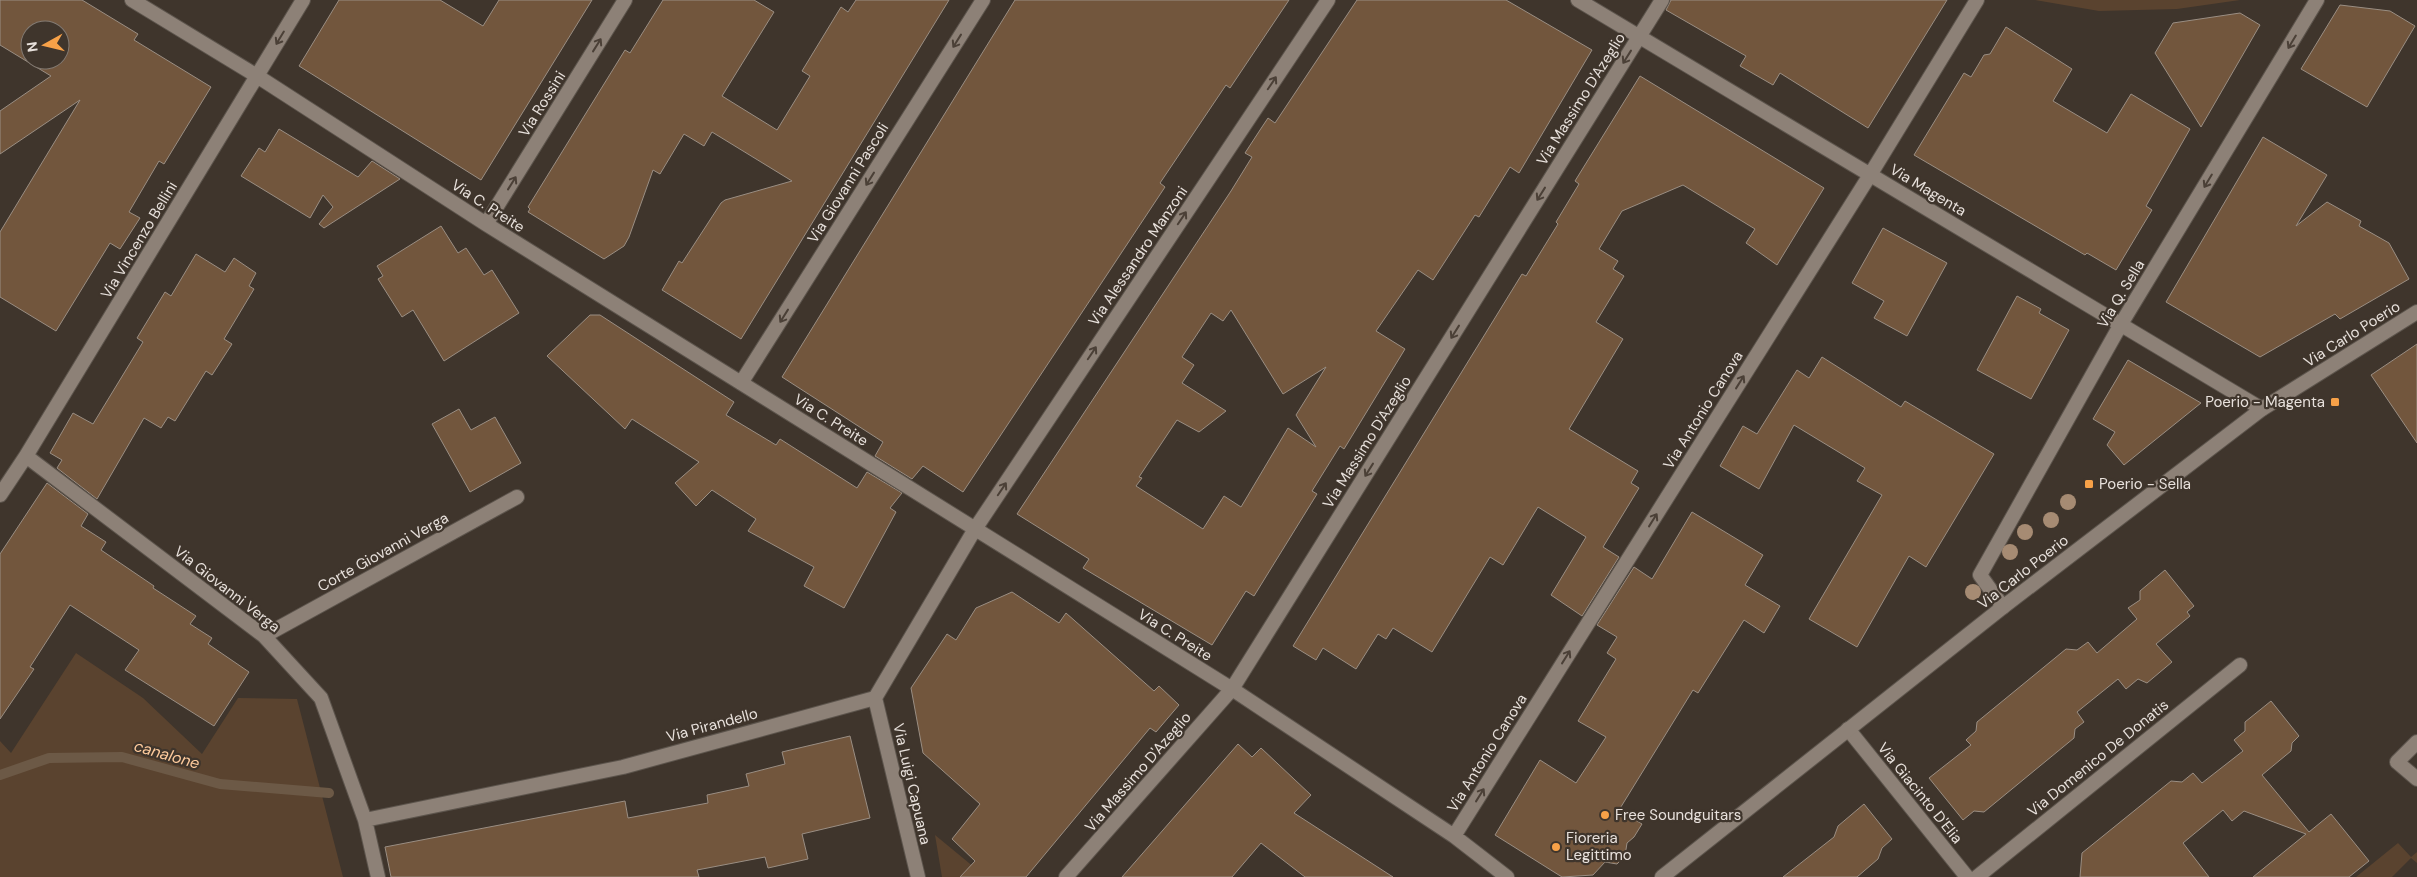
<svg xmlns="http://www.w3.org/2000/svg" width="2417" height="877" viewBox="0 0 2417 877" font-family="'DM Sans',sans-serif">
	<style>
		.green { fill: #5a432f }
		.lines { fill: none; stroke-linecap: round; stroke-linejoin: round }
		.stream { stroke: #6c5946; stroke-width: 10 }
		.building { fill: #72563d; stroke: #9a8e83; fill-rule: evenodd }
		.minor-casing { stroke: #5c544c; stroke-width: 16 }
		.tertiary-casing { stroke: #5c544c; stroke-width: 16 }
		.minor { stroke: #8d8177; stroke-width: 14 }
		.tertiary { stroke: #8d8177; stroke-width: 14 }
		.tree { fill: #a68b73 }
		.oneway { stroke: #4b4037 }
		.poi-dot { fill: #f7a148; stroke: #3f352c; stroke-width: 2 }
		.labels { text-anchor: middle; stroke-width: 4.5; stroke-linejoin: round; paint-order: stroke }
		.street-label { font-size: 15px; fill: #e8e1dc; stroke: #3f352c }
		.poi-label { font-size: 15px; fill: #e8e1dc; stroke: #3f352c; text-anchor: start }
		.water-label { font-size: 16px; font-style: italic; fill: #fdca9c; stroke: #3f352c }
	</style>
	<rect width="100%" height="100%" fill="#3f352c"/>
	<path class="green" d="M2035,0H2240L2177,9L2099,11Z
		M76,653L143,698L202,754L238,698L297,699L343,877H0V741L11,753Z
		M935,835L986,877H942Z
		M2398,843L2411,857L2417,852V863L2411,858L2392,877H2356Z"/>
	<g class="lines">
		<path class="stream" d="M0,775L49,758L122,757L220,784L329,793"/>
	</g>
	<path class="building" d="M0,0H82L138,34L134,40L211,87L164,164L159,161L129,212L140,218L120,249L110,243L56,331L0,297V232L80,100L0,154V111L51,76L0,45ZM30,30H60V60H30Z
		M339,0H440L483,26L499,0H592L481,180L299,66Z
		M663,0H754L774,12L722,96L777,130L810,76L802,71L841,7L848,12L856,0H949L741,339L662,290L679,261L682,263L721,203L725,200L792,181L712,132L704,146L684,134L660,174L653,170L629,237L624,246L604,259L528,212L530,209L528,207L625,50L630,53Z
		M1015,0H1289L1230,88L1226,85L1160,183L1165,187L963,492L923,466L912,479L875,456L883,442L782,377Z
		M1357,0H1506L1592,50L1519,173L1510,167L1479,217L1475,215L1433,280L1418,270L1376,331L1405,349L1344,449L1340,446L1312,491L1317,494L1254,596L1246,591L1212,645L1083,568L1089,559L1017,514L1231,191L1252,157L1245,153L1260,130L1268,118L1275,123ZM1231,310L1283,394L1326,367L1296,415L1316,447L1288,428L1241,507L1224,496L1203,529L1136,486L1142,478L1139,477L1177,420L1199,432L1226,411L1182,383L1194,365L1182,357L1211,313L1223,321Z
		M1671,0H1947L1868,128L1780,73L1773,85L1740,66L1746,56L1666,10Z
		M2340,5L2390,11L2415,26L2367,107L2301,69Z
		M2240,13L2260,25L2201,127L2155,53L2173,23Z
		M2006,27L2072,69L2053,101L2107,133L2131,94L2190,129L2146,206L2152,210L2116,270L2087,253L2085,255L1914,155L1964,73L1971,77L1984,55L1990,54Z
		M1640,76L1824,188L1777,265L1746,243L1755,229L1683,185L1622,211L1599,249L1618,261L1613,269L1624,276L1596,322L1623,339L1569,429L1638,471L1631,483L1639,488L1603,547L1619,557L1582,616L1551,595L1586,537L1538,507L1503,565L1490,557L1432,652L1393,628L1386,639L1378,634L1356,669L1323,648L1316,660L1293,646L1522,274L1526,276L1558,224L1556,222L1579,184L1575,181Z
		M279,129L358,177L372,161L400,179L324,228L319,224L333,207L323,195L310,218L241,176L259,148L265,152Z
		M2263,137L2327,175L2296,226L2327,202L2361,221L2359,226L2389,243L2409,279L2340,319L2335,314L2260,357L2166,302Z
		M441,226L458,253L466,248L484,275L492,270L519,313L444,361L413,310L402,317L378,279L383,276L377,266Z
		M1883,228L1947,263L1907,336L1874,318L1884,301L1852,283Z
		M196,254L225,272L234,258L256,273L249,286L254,289L224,339L232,344L212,375L206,371L175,421L168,417L161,428L144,418L97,499L57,468L62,460L50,453L73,413L93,424L143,342L137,338L165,292L171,296Z
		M2017,296L2041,309L2039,313L2069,330L2031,399L1977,370Z
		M590,315H600L734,402L726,415L776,445L780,439L857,488L867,472L902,493L890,508L896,512L844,608L804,586L814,567L748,531L756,519L712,490L696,506L675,483L699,462L632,419L625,429L547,356Z
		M2417,344V443L2371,375Z
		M1822,357L1901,407L1905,401L1994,454L1926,567L1909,556L1857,647L1809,619L1882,495L1857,481L1865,468L1794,425L1759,489L1720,466L1743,426L1757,434L1797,370L1809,378Z
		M2128,360L2201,403L2124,465L2107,445L2115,432L2093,419Z
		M459,409L471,430L495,417L521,463L470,492L432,424Z
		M47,483L88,514L81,526L106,542L101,550L154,586L153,588L196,616L190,624L212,638L208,644L249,672L214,726L125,670L139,650L70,605L30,667L34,669L0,719V554Z
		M1692,512L1763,555L1745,585L1780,606L1764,633L1744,620L1698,693L1693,690L1619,810L1642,824L1634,837L1627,843L1625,856L1617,864L1605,862L1593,875L1562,877L1495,835L1540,760L1576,783L1606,737L1578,721L1616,659L1607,653L1617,637L1597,625L1634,567L1652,579Z
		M2165,570L2194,606L2187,612L2190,616L2156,644L2172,662L2147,683L2138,679L2126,689L2118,679L2077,712L2084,722L2075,729L2074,738L1984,812L1974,811L1963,820L1929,778L1971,745L1966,740L1976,731L1977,722L2066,649L2077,650L2088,642L2097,653L2137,619L2128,608L2140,600V591Z
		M1012,592L1059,623L1066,613L1154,691L1159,686L1179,705L1156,732L1150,728L1026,877H960L975,861L952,839L980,804L923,753L911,688L947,634L956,640L976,608Z
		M2271,701L2299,736L2292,743L2291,751L2262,775L2309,832L2331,814L2369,861L2349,877H2253L2306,834L2244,811L2232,821L2223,810L2183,843L2209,877H2080L2082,853L2171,781L2182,782L2193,773L2202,783L2243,751L2234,740L2245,731V722Z
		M850,736L870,818L802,834L808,859L768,868L765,857L697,870L699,877H391L385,847L625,801L628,818L708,803L707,795L749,786L746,774L785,764L782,752Z
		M1238,744L1252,757L1261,748L1311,795L1294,813L1393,877H1305L1261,843L1232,877H1122Z
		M1864,804L1892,839L1882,848L1878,859L1857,877H1783L1834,837L1838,826Z"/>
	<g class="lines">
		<defs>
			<path id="minor" d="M132,0L257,76L486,224L1232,689L1454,836L1507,877
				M1578,0L2262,409
				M486,224L625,0
				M741,383L983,0
				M26,456L264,636L321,698L365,820L378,877
				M0,495L26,456L303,0
				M2003,607L1980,575L2121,324L2317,0
				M264,636L517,497
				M875,698L918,877
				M1848,729L1967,877
				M2417,742L2397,762L2417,779
				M365,820L623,767L875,698L975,529L1328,0
				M1454,836L1870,175L1977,0
				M1066,877L1232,689L1662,0
				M1977,877L2240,665"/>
			<path id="tertiary" d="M1662,877L2003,607L2262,409L2417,312"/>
		</defs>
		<use href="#minor" class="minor-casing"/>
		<use href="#tertiary" class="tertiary-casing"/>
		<use href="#minor" class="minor"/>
		<use href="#tertiary" class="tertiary"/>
	</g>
	<g class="tree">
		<circle cx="2068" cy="502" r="8"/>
		<circle cx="2051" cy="520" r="8"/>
		<circle cx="2025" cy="532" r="8"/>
		<circle cx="2010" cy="552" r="8"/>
		<circle cx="1973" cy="592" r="8"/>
	</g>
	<defs><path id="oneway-shaft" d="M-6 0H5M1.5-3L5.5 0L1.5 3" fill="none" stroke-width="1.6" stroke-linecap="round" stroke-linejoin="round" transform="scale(1.25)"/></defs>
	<g class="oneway">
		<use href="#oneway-shaft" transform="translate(280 38) rotate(121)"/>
		<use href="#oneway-shaft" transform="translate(957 41) rotate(122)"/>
		<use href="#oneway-shaft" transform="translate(2292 42) rotate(121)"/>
		<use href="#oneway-shaft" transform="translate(597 45) rotate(-58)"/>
		<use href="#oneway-shaft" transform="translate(1627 57) rotate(122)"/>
		<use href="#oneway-shaft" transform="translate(1272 83) rotate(-56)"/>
		<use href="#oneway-shaft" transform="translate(870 179) rotate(122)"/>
		<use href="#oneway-shaft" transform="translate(2208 181) rotate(121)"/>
		<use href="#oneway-shaft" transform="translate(512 183) rotate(-58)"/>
		<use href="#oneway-shaft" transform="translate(1541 194) rotate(122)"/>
		<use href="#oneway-shaft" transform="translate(1182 218) rotate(-56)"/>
		<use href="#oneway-shaft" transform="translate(784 316) rotate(122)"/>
		<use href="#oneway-shaft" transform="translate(1455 332) rotate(122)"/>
		<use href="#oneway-shaft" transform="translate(1092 353) rotate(-56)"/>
		<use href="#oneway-shaft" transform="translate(1740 382) rotate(-58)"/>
		<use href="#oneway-shaft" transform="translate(1369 470) rotate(122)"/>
		<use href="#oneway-shaft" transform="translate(1002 489) rotate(-56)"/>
		<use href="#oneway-shaft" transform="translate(1653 520) rotate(-58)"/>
		<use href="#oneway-shaft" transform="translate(1566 657) rotate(-58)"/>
		<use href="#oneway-shaft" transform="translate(1480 795) rotate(-58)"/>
	</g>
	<g class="poi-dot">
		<rect x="2330" y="397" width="10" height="10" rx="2.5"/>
		<rect x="2084" y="479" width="10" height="10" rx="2.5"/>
		<circle cx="1605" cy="815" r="5"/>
		<circle cx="1556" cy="847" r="5"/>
	</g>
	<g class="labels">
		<g class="street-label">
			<text transform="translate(1581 99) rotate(-58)" y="5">Via Massimo D'Azeglio</text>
			<text transform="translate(542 104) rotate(-58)" y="5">Via Rossini</text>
			<text transform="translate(848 183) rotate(-58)" y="5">Via Giovanni Pascoli</text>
			<text transform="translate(1928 190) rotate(31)" y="5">Via Magenta</text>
			<text transform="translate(488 206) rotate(33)" y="5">Via C. Preite</text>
			<text transform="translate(139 240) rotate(-59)" y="5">Via Vincenzo Bellini</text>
			<text transform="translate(1138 256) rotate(-56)" y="5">Via Alessandro Manzoni</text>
			<text transform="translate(2121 294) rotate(-59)" y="5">Via Q. Sella</text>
			<text transform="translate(2352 334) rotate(-32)" y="5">Via Carlo Poerio</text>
			<text transform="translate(1703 410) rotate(-58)" y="5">Via Antonio Canova</text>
			<text transform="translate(831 420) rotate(32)" y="5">Via C. Preite</text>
			<text transform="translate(1367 442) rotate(-58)" y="5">Via Massimo D'Azeglio</text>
			<text transform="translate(383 552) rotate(-29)" y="5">Corte Giovanni Verga</text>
			<text transform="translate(2023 572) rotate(-38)" y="5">Via Carlo Poerio</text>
			<text transform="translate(227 589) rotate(38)" y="5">Via Giovanni Verga</text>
			<text transform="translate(1175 635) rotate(32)" y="5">Via C. Preite</text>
			<text transform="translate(712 725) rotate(-15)" y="5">Via Pirandello</text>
			<text transform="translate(1487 753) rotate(-58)" y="5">Via Antonio Canova</text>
			<text transform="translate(2098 758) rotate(-39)" y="5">Via Domenico De Donatis</text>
			<text transform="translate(1138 772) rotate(-49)" y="5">Via Massimo D'Azeglio</text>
			<text transform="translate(912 784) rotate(77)" y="5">Via Luigi Capuana</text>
			<text transform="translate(1920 793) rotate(51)" y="5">Via Giacinto D'Elia</text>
		</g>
		<g class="poi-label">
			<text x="2325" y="407" text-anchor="end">Poerio - Magenta</text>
			<text x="2099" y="489">Poerio - Sella</text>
			<text x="1615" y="820">Free Soundguitars</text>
			<text x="1566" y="843">Fioreria<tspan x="1566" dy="17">Legittimo</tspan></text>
		</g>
		<g class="water-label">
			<text transform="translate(167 754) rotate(16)" y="6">canalone</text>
		</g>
	</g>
	<g transform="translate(45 45) rotate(262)"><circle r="24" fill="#3f352c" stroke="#837a72"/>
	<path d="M0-4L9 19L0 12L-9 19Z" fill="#f7a148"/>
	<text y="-8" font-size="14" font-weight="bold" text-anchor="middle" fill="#e8e1dc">N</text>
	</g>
</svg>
